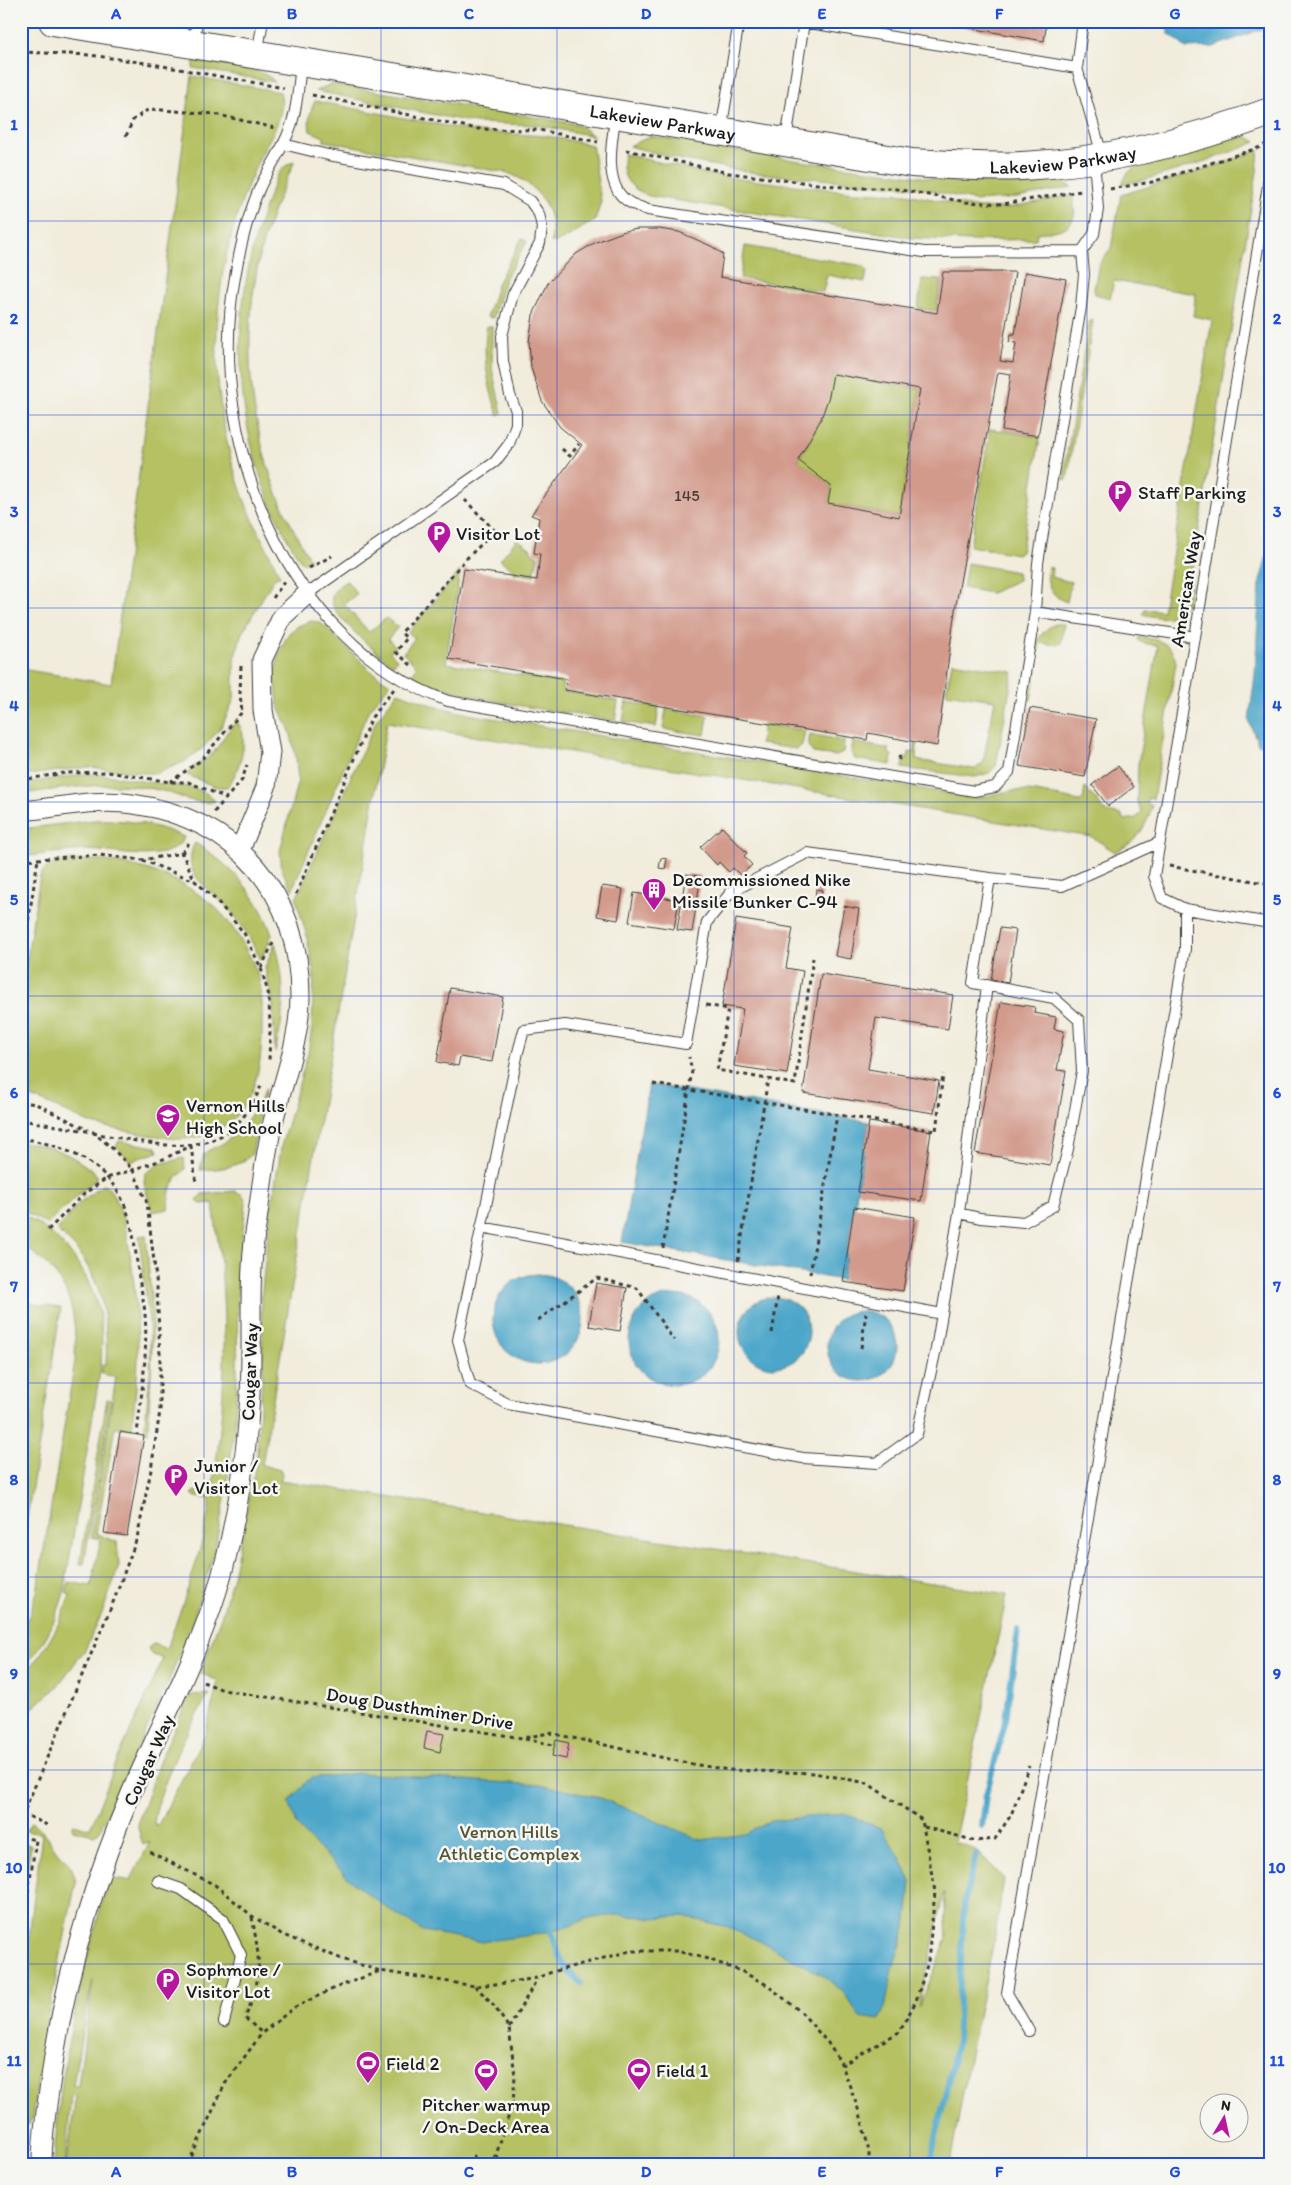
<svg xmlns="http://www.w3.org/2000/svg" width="1291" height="2185" viewBox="0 0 1291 2185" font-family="Itim,sans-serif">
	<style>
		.green { fill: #b5c163; stroke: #686e40; fill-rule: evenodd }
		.water { fill: #4ca6c9; stroke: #346172 }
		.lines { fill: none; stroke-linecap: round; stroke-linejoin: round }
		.stream { stroke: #4ca6c9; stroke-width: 6 }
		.building { fill: #d29a8b; fill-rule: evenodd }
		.lane-casing { stroke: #3c3b39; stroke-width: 12 }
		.street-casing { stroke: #3c3b39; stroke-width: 21 }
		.secondary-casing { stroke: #3c3b39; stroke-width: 30 }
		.path { stroke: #3c3b39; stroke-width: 3; stroke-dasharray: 4 4; stroke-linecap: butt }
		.lane { stroke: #fff; stroke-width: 10 }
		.street { stroke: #fff; stroke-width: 19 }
		.secondary { stroke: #fff; stroke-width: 28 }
		.grid { fill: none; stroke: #1d4ed8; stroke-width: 1; stroke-opacity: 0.55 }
		.labels { text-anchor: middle; stroke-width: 5; stroke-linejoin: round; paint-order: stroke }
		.number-label { font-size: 16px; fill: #4a3c38 }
		.street-label { font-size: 19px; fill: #1c1c1c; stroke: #f6f6f2 }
		.poi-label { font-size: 19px; fill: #1c1c1c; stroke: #f6f6f2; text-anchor: start }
		.park-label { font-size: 19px; fill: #525635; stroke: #f6f6f2 }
		.neatline { fill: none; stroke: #1d4ed8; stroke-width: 2 }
		.grid-label { font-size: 16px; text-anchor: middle; font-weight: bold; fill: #1d4ed8 }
	</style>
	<rect width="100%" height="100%" fill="#f6f6f2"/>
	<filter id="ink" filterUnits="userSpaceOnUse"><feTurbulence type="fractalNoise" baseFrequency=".02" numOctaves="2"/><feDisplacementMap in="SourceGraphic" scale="10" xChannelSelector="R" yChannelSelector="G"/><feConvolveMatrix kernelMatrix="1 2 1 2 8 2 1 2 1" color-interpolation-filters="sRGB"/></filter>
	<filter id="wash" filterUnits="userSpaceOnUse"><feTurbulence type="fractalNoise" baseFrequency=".0096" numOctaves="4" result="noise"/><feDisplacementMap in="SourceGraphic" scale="20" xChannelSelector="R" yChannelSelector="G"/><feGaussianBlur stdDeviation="1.12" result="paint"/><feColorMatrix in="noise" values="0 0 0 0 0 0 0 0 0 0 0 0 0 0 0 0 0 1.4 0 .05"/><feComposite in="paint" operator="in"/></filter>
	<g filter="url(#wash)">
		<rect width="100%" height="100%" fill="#f1ecdb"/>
		<path class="green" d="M194,61C216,64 260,65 275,82L193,68Z
			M192,76L280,92C282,100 282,106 280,114C277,129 267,142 261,155C251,176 243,197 236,219C207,311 211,415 246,504C256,529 269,552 280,576L275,577L242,633L234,660V699L222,726L203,748L184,762L157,773H144L88,767L21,776V669L111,684Z
			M331,84L577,124L594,136L537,125L476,123L316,91Z
			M315,101L478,132L547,136L592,145L601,201L595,221C582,226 562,244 551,242C557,210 537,184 508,173L324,141V137L310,131C308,120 310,111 315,101Z
			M651,136L800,161L951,181L1004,182L1055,179L1072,187L1017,198L976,201L921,188L755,173L679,159L629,146Z
			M1241,136H1246L1256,142C1228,154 1200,163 1171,172C1154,177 1140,182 1122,184L1127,174L1136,165Z
			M1259,150L1257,171L1187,603C1173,620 1167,619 1146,615L1143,614L1145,609L1163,611L1212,320L1193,316L1196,294L1114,281L1110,298L1095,294L1094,289L1099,264L1111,248L1121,195L1210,168Z
			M624,154L722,177L855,192L906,194L979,208H1008L1072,195C1081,229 1064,230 1037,233L1036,239L971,241L913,238L649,196C628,187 620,177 624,154Z
			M294,161C292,170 287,177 284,185C276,204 269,223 263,242C242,324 246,409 275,488C284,513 297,536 310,560L302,563C226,446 223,299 278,174L284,167Z
			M522,238L527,242L505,279L493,318L487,317L498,282Z
			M745,246L864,266L867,270L865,282L827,275L823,292L740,278Z
			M922,279L941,280L936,311L918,308Z
			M1092,320L1093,321L1067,480L1063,479L1089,322Z
			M487,326H492V369L502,413L498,415C488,385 482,357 487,326Z
			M833,374L920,389L899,517L828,503L831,486L798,460C816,432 828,406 833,374Z
			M990,429L1040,437L1022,548L1021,552L1017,554L970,546Z
			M517,539L530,548L533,554L538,556L534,576L514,573L515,571L500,560Z
			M967,563L1017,572L1018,580L991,593L963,588Z
			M1048,567L1052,568L1051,577L1071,582L1067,602C1051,597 1045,583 1048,567Z
			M460,571L446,663L563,683L562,691L618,701L615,721C547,709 475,703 411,676L417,667L403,653L415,638L408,632Z
			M347,581L357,594L344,604L369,632L386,618L398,627L388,639L395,646L390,652L397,659L393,665C379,654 335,619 332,602C330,593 339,584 347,581Z
			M311,621L319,622L326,627L372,672L390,684L368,712L292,890L282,870L280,851L298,780L296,757L290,731L278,704L275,675L278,656L288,634L298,626Z
			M1055,624H1064L1061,643L1057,645L1040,643L1031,700H1025C1030,674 1028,636 1055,624Z
			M1139,637C1158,639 1173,643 1176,663L1153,799L1148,798L1147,804L1152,805C1147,827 1136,843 1115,852L1092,837L387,722L262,1465L280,1470L282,1475L280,1480L1007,1595L954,1843C974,1843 992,1866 1004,1879L994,1941L969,2059L950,2164H893L889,2152L886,2164H66L76,2096L71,2095L65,2164H54C59,2071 79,1982 105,1893C110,1881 116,1876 130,1881L150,1842L143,1845L138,1828L139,1819L161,1757L190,1695L210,1694C190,1721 158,1790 154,1823L157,1827L205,1735L218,1681L200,1673L222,1614L233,1576L256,1464L263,1367L261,1300L270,1214L282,1143L308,1053L312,1027L314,973L306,933L296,899L377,719L398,692L435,706L468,714L977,798C989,796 999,792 1012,791C1033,789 1058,797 1079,801L1083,800L1085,787L1106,812L1122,815L1125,820L1136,818L1142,812L1137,801L1138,764L1158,646L1140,642L1138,640ZM944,1892L947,1938L919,2008ZM93,1980L78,2086H73L85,2015Z
			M952,662L1013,672L996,766L989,773L975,777L902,768L904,757L908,758L909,752L914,753L915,743L917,744L916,760L975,769L983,763L995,700L946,693Z
			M626,702L659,707L656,727L623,722Z
			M666,709L708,716L705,735L663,729Z
			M237,722C251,736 239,773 227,787H216L187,775C189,768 204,761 210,756C220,747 227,728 237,722Z
			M763,724L805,731L802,745L797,749L760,744Z
			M810,734L844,741L843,752L837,756L813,753L808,746Z
			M853,742L889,749V754L892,755L891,765L855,759L851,753Z
			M85,774C112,774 128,779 154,783C173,786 201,784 215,801C199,807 179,795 163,791C116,779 69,788 21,794V784Z
			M95,820C127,819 155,824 184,837C172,867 111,850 87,850C65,851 43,854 21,857V829Z
			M195,843C230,864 259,895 272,935L261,960C252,942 242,923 228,908C217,896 201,886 193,872C189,862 190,852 195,843Z
			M89,860C135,862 178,875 214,906C230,920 252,956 258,976C263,993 262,1012 262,1029C262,1083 246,1133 184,1139C173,1140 97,1127 87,1122C65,1112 45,1101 21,1094V995L40,876C49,858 71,861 89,860Z
			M275,943C286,979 285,1017 275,1052L273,1005L265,968Z
			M265,1089L252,1154C238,1168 219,1169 200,1170L204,1154C210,1148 218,1147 225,1142C243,1128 256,1111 265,1089Z
			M119,1141L156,1147L158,1152L130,1161L116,1146Z
			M21,1142C51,1145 75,1155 97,1175L96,1179L47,1224L21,1210Z
			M184,1158L185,1169L176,1179L170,1190L168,1209L152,1212L144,1183L145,1174L159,1164Z
			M103,1185L107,1186C123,1205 126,1230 130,1254C135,1286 138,1320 138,1353C138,1378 134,1404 132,1429L115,1427L96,1534L117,1542L119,1566L103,1611L85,1650L56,1688L21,1718V1677C46,1651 58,1629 70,1595L66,1592L68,1582L91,1586L101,1539L91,1537L116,1377L101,1374L103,1365H106C108,1327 104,1288 81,1256C75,1246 65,1238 57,1230L79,1203Z
			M235,1191L243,1195L246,1203L238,1272L237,1378L235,1424L224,1504L213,1556L194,1617L169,1681L99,1832L94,1835L73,1830L72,1826L74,1824L90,1829L118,1758L163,1659L151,1654L148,1648L153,1644L167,1649C183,1601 204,1550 210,1499L196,1497L192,1494L195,1491L211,1494C225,1418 227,1340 221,1264C219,1244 215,1223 213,1203L201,1204L197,1201L198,1198L202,1194Z
			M21,1214C60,1234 85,1264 98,1307C103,1325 102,1346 101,1365L64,1592C56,1622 43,1648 21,1670V1629L30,1614L37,1592L75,1361C77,1305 69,1276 21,1244Z
			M146,1235L153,1323L148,1433L144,1432L151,1368L149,1322L139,1236Z
			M21,1302L61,1308L21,1555Z
			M107,1399L111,1400L84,1564H80Z
			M31,1822C43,1830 47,1837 55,1849C65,1864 71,1858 76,1882L48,2016L32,2118L29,2124L21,2132V2000L42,1834L26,1831Z
			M21,1843L31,1845L21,1909Z"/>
		<path class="water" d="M1168,21H1270V26L1213,47L1186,48L1168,33Z
			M1270,545V747L1258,744L1249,721L1255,675L1260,581Z
			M649,1084L869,1122L842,1280L622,1242Z
			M493 1319a45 45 0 1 1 90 0a45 45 0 1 1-90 0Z
			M629 1340a45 45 0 1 1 90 0a45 45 0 1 1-90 0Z
			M739 1332a35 35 0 1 1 70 0a35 35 0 1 1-70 0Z
			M827 1346a35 35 0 1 1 70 0a35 35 0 1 1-70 0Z
			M360,1773L540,1785L601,1798L701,1840L745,1834L771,1821L843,1813L881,1828L900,1857L911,1882L906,1928L894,1965L885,2008L879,2020L860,2017L844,1993L825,1977L762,1942L726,1927L683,1916L652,1918L619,1915L588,1918L565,1928L538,1934L481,1942L423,1931L390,1910L353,1883L298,1827L289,1802L310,1778Z"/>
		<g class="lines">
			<path class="stream" d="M982,1826L986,1795L1006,1719L1018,1630
				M551,1931C557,1950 563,1971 581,1983
				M930,2164L957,2042L964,1904L976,1855"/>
		</g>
		<g id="blocks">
			<path class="building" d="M930,21H1047L1044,41Z
				M638,229H659L679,232L711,246L723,254L720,277L937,313L943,272H1015L1000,361L1013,363L1016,343L1009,342L1011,334H1015L1025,272L1066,279L1038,436L1002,430L1011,374L998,372L955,610L937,746L868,733L867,740L565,690L567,679L449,659L464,569L537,580L540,554L534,553L539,518L531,515L582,445L560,427L542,401L531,368L529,342L533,315L548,283L576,254L596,242L625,231ZM833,374L920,389L899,517L828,503L831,486L798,460L821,419L829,396Z
				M1030,708L1096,719L1085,777L1019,766Z
				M1118,766L1134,787L1108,806L1092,785Z
				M722,827L747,853L744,856L752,865L740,875L733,868L729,872L719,862L717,865L700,847Z
				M661,858L667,859L665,869L659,868Z
				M686,874L701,876L692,932L677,930Z
				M602,886L623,889L618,920L597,916Z
				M816,889L822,890L821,900L815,899Z
				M634,893L679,900L674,929L629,922Z
				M844,906L859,909L851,959L835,956Z
				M736,919L793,928L786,968L803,971L787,1074L734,1066L743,1009L722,1006Z
				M1000,928L1016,930L1008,983L991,980Z
				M821,974L953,995L948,1029L876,1018L868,1069L939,1081L934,1113L803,1093Z
				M450,988L503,997L492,1062L460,1057L458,1066L437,1062Z
				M1001,1002L1035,1007L1034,1013L1056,1017L1054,1029L1064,1031L1057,1070L1066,1071L1050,1165L975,1153Z
				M869,1122L931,1131L921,1201L858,1192Z
				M854,1207L915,1217L903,1291L843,1282Z
				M596,1283L627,1288L620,1331L589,1326Z
				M120,1432L144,1436L127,1536L104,1533Z
				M427,1731L444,1734L440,1752L424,1748Z
				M556,1740L569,1743L566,1759L552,1756Z"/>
		</g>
	</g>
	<g filter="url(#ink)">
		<use href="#blocks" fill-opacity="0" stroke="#3c3b39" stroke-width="1"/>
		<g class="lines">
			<defs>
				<path id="lane" d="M194,42L197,21
					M257,54L263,21
					M301,63C299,81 298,101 293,119C287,143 271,164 260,187C248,214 240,248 235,277C205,438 286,644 448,701L974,791L995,787L1009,772L1035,612L1038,563L1081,307L1084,274L1082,251
					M1077,68L1083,21
					M616,114C612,138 603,183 626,200C632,205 641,207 648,210L924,252L1082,251L1094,234L1098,209L1094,160
					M721,131L739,21
					M786,141L804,22L1077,68L1102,155
					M283,144L328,155L504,185L530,201L539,214L542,227L540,243L513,294L502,336L503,361L510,395L516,411V424L509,444L495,462L307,594
					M1270,173L1195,637L1154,876L1162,898L1185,909L1270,923
					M1035,612L1195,637
					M987,985L959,1213L936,1349L917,1434L877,1463L803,1458L508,1404L470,1384L458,1340L518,1052L524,1030L565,1025L686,1044L707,922L731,892L807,853L990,878
					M959,1213L980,1218L1024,1222L1053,1206L1068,1149L1082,1071L1079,1020L1054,998L973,983L990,878L1062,886L1160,842
					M481,1227L942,1314
					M158,1881L181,1889L223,1919L241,1955L224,2022
					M1029,2031L1007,1993L1185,949V909"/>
				<path id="street" d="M21,811C57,808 97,798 133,804C237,819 300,893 300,997C300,1040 283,1081 273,1122C264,1158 261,1197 255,1233C248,1286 253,1340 250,1394C247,1456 235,1532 217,1591C195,1661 161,1724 132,1791C92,1885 63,1983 50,2084C46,2110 42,2137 42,2164
					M240,850L266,787L270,752L263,710L262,660L282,617L307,594"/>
				<g id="secondary">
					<path id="s1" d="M53,21L912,163C949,165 985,168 1022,166C1106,162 1191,141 1270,112"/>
				</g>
			</defs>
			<use href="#lane" class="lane-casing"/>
			<use href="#street" class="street-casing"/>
			<use href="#secondary" class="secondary-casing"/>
			<path class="path" d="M21,52L90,55L146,63L284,88
				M312,95L478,129L539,130L598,142
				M126,136L133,120L149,109L214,114L275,128
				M626,150L729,173L850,188H891L966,202L1003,204L1081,191
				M1110,189L1152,182L1258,148L1270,142
				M562,449L570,456L579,444
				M309,568L332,556
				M273,598L284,582
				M411,665L396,652L407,638L401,633L466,559L495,531L465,500
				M241,666L240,694L242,712
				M899,760L900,753
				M21,780L65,773L108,772L170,782H188L227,798
				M170,782L201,760L242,712
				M214,812L242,780L247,765
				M182,853L191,840
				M21,860L99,855L142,860L182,853L195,881L217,901L244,933L261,968L269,996L270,1031L269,1061
				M142,860L195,881
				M1169,866L1270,884
				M296,894L372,717L394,689
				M21,968L38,859
				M261,968L273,943
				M706,1005L728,1009L717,1070L795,1084L813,958
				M653,1084L936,1131L943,1074
				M21,1102L36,1104L88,1130
				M21,1120L93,1132L112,1148L133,1170L147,1203L157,1287L160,1355V1411L151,1470L137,1538L114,1600L23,1814L21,1826
				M93,1133C163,1145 227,1168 261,1086
				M21,1138C56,1144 95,1157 116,1189C132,1212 135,1245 138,1272C140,1286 144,1300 145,1314C148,1354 141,1395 137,1435
				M48,1230L85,1193L107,1178L159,1161L191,1146L196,1183
				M663,1248L692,1071L689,1057
				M738,1261L768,1079
				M810,1274L837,1115
				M538,1320L597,1278L637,1288L674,1340
				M772,1333L778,1296
				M861,1348L866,1313
				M203,1682L223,1690L522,1738L550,1733L692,1764L729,1770L814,1773L867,1783L922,1820L935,1892L928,1962L916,2001L899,2032L842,2065
				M525,1739L554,1745
				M22,1813L49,1826
				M924,1827L976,1841L995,1839L1011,1815L1029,1766
				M21,1837L36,1840L21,1938
				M150,1852L215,1885L252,1916L283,1935L342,1959L380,1971
				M252,1917C260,1961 263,1976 245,2018L262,2033
				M475,1986L492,2003L509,2028L515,2076L513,2102L508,2118L496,2155L488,2164
				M509,2028L537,1979
				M473,2155L479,2164
				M496,2155L502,2164
				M188,2164L225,2084L262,2033L295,2007L335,1988L380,1971L475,1986L505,1983L537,1978L552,1972L630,1951H677L708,1959L743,1972L767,1985L801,2012L828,2043L842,2065L861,2117L869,2151V2164"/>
			<use href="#lane" class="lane"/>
			<use href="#street" class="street"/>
			<use href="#secondary" class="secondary"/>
		</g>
	</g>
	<path class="grid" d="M204,21V2164M381,21V2164M557,21V2164M734,21V2164M910,21V2164M1087,21V2164M21,221H1270M21,415H1270M21,608H1270M21,802H1270M21,996H1270M21,1189H1270M21,1383H1270M21,1577H1270M21,1770H1270M21,1964H1270"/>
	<defs>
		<symbol id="parking-pin" viewBox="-11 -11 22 30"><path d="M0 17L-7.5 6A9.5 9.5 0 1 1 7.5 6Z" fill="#b5179e" stroke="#f6f6f2"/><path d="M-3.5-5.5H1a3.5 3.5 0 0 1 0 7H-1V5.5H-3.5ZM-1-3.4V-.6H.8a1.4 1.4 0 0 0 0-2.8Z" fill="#fff"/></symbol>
		<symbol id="building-pin" viewBox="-11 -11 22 30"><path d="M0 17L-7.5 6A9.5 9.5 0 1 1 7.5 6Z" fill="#b5179e" stroke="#f6f6f2"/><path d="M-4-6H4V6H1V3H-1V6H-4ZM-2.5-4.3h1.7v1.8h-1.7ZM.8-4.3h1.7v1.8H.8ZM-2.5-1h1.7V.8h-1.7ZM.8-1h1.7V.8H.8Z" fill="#fff"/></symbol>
		<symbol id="school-pin" viewBox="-11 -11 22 30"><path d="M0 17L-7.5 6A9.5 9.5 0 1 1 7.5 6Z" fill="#b5179e" stroke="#f6f6f2"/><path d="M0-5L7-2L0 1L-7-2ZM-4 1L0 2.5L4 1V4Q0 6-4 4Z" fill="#fff"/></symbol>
		<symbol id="stadium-pin" viewBox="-11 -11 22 30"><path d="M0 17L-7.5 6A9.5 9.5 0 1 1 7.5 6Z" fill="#b5179e" stroke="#f6f6f2"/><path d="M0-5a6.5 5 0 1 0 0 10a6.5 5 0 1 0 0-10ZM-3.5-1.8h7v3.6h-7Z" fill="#fff"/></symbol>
	</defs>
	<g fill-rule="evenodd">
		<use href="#parking-pin" x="1106" y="478" width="28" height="38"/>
		<use href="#parking-pin" x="425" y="519" width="28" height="38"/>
		<use href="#building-pin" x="640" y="876" width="28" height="38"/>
		<use href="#school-pin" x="154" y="1102" width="28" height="38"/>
		<use href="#parking-pin" x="162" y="1462" width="28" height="38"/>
		<use href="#parking-pin" x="154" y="1966" width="28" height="38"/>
		<use href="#stadium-pin" x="354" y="2049" width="28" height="38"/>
		<use href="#stadium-pin" x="625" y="2056" width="28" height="38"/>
		<use href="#stadium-pin" x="472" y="2057" width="28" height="38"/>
	</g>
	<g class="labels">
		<g class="number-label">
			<text x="687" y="501">145</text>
		</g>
		<g class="street-label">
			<text dy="7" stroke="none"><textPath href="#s1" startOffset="618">Lakeview Parkway</textPath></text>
			<text dy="7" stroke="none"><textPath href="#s1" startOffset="1022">Lakeview Parkway</textPath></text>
			<text transform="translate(1185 589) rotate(-81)" y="7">American Way</text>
			<text transform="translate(249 1372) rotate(-88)" y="7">Cougar Way</text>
			<text transform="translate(420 1708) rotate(9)" y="7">Doug Dusthminer Drive</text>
			<text transform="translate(148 1760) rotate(-66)" y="7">Cougar Way</text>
		</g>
		<g class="poi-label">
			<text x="1138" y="499">Staff Parking</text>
			<text x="456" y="540">Visitor Lot</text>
			<text x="672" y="886">Decommissioned Nike<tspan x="672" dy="22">Missile Bunker C-94</tspan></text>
			<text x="186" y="1112">Vernon Hills<tspan x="186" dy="22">High School</tspan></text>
			<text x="194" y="1472">Junior /<tspan x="194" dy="22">Visitor Lot</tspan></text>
			<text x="186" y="1976">Sophmore /<tspan x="186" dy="22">Visitor Lot</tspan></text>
			<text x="386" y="2070">Field 2</text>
			<text x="656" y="2077">Field 1</text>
			<text x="486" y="2111" text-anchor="middle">Pitcher warmup<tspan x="486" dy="22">/ On-Deck Area</tspan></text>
		</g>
		<g class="park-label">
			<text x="509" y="1838">Vernon Hills<tspan x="509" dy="22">Athletic Complex</tspan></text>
		</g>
	</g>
	<rect width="1291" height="2185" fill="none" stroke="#f6f6f2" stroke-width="55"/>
	<g transform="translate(1224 2118) rotate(9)"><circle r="24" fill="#f6f6f2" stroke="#9f9f9c"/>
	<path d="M0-4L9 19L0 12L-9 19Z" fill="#b5179e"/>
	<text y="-8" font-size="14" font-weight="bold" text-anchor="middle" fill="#1c1c1c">N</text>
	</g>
	<rect x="28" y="28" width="1236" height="2130" class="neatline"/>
	<g class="grid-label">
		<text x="116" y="19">A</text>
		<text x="292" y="19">B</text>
		<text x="469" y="19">C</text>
		<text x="646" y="19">D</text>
		<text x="822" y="19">E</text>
		<text x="999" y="19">F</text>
		<text x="1175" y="19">G</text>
		<text x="14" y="130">1</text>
		<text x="1277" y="130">1</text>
		<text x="14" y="324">2</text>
		<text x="1277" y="324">2</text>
		<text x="14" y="517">3</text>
		<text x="1277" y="517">3</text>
		<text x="14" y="711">4</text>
		<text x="1277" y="711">4</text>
		<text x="14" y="905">5</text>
		<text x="1277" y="905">5</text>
		<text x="14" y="1098">6</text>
		<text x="1277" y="1098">6</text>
		<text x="14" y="1292">7</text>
		<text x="1277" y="1292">7</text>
		<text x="14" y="1485">8</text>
		<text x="1277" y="1485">8</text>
		<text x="14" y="1679">9</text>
		<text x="1277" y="1679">9</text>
		<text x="14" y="1873">10</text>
		<text x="1277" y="1873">10</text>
		<text x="14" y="2066">11</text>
		<text x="1277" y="2066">11</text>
		<text x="116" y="2177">A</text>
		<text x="292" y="2177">B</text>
		<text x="469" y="2177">C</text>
		<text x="646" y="2177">D</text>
		<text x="822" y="2177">E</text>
		<text x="999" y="2177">F</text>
		<text x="1175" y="2177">G</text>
	</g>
</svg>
